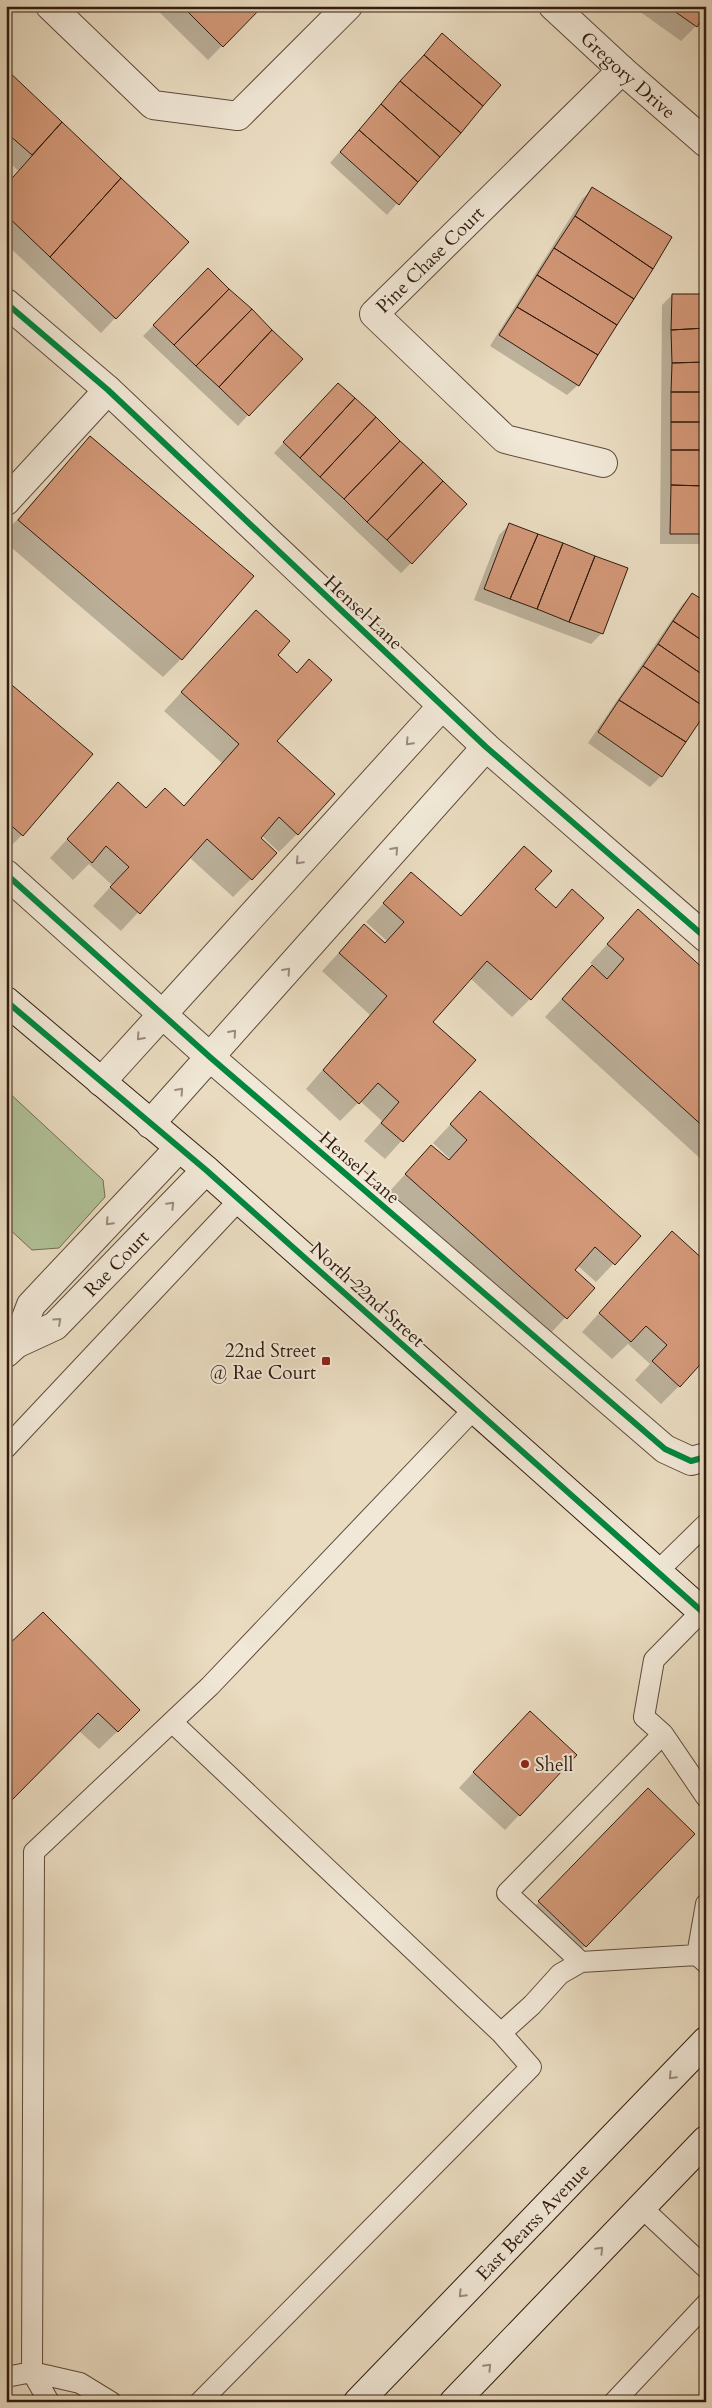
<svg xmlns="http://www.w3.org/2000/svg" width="712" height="2408" viewBox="0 0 712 2408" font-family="Cardo,serif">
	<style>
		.green { fill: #b1c298; stroke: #706e53 }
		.shadow { fill: #0003 }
		.building { fill: #d39878; stroke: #301a0e }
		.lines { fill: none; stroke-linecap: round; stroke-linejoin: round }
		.lane-casing { stroke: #5e4a3b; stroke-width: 22 }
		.street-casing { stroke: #5e4a3b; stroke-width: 30 }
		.secondary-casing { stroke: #301a0e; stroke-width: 30 }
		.lane { stroke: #f1e8d7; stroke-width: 20 }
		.street { stroke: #f1e8d7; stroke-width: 28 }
		.secondary { stroke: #f1e8d7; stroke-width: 28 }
		.cycleway-casing { stroke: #f1e8d7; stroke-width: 9 }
		.cycleway { stroke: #00873e; stroke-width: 6 }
		.oneway { stroke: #9a8b7d }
		.poi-dot { fill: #8f2418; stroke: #f1e8d7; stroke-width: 2 }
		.labels { text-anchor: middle; stroke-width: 4; stroke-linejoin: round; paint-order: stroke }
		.street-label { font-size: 19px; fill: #301a0e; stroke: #f1e8d7 }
		.poi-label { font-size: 19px; fill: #301a0e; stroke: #f1e8d7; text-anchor: end }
	</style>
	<rect width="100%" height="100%" fill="#eadcc1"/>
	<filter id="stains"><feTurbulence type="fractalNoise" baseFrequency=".004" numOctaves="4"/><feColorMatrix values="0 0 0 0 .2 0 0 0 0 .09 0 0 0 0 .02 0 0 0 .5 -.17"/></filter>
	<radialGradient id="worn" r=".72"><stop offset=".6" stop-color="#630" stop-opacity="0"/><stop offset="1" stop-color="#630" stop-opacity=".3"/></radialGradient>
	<path class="green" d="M6,1090L103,1180L105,1197L59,1248L32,1250L6,1226Z"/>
	<path class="shadow" d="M153,6H261L208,60Z
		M642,6H706L696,26L681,41L639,11Z
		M443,34L499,85L387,215L330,163Z
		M6,71L187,242L101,333L6,244V185L19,171L6,160Z
		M593,189L578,385L567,395L490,346L582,199Z
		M208,270L248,415L238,426L143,336Z
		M672,295H706V544H660L662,305Z
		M328,395L411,563L401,573L274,453Z
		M90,438L181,659L163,677L6,543V532Z
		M510,524L626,569L601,634L591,644L474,600L499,535Z
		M692,594L706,710L661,776L650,787L588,743L682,605Z
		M256,612L276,655L296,673L309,660L276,741L297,834L279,852L261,835L251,879L233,897L189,857L121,931L93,906L112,885L89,864L73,880L50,858L101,802L145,809L183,807L222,763L164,711Z
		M6,682L22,835L6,851Z
		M524,848L534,889L555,909L572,891L530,999L512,1017L470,978L431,1022L474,1060L385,1159L364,1141L382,1121L360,1101L340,1121L306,1089L370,1015L322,971L364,925L384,943L387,941L366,922L411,874L460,917Z
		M638,911L706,973V1158L703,1161L545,1017L593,965L590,963Z
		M480,1093L640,1236L596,1282L577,1265L573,1270L593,1288L548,1336L388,1193L431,1146L448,1161L450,1159L433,1143Z
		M672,1233L679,1386L661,1404L635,1380L650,1364L628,1344L612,1359L582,1332Z
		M6,1649L121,1728L99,1749L79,1731Z
		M515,1727L576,1755L505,1830L459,1788Z
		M648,1790L693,1834L580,1951L534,1907Z"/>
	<path class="building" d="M182,6H263L223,47Z
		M667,6H706V14L697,27Z
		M442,33L501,85L483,106L424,55Z
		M424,55L483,106L461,133L400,81Z
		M6,69L62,122L32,155L8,134L6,136Z
		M400,81L461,133L440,157L381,104Z
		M381,104L440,157L418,182L359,130Z
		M62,122L121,178L50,257L6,215V185Z
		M359,130L418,182L399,205L340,152Z
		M121,178L189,242L116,319L50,257Z
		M592,187L672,237L653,269L575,216Z
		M575,216L653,269L634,299L554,248Z
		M554,248L634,299L617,325L537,275Z
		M208,268L229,289L174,345L153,325Z
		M537,275L617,325L598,355L517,307Z
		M229,289L252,309L196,366L174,345Z
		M672,294H706V328L671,330Z
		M517,307L598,355L579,386L499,335Z
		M252,309L272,330L219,387L196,366Z
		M706,328V362L672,363L671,330Z
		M272,330L303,359L249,416L219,387Z
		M706,362V392H671L672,363Z
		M338,383L355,398L300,458L283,442Z
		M671,392H706V422H671Z
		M355,398L376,417L320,477L300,458Z
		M376,417L400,441L344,499L320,477Z
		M671,422H706V450H671Z
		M90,436L254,576L182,660L18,520Z
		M400,441L423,462L367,522L344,499Z
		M671,450H706V486L671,485Z
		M423,462L443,481L387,540L367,522Z
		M443,481L467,504L412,564L387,540Z
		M671,485L706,486V534H670Z
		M509,523L538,534L510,599L484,589Z
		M538,534L563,543L537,609L510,599Z
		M563,543L595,556L569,622L537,609Z
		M595,556L628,568L603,634L569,622Z
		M692,593L706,602V643L673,621Z
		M256,610L290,641L278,655L297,673L309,659L332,680L277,741L335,794L298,835L279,817L261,838L277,853L252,880L207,839L140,914L110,887L129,867L106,846L92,863L67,839L118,782L146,808L165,788L184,806L239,744L181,692Z
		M673,621L706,643V677L658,644Z
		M658,644L706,677V708L643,666Z
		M643,666L706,708V712L686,742L619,700Z
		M6,680L93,754L23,836L6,821Z
		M619,700L686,742L662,777L598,732Z
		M524,846L552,871L535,889L556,908L572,889L604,918L531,1000L487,961L433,1022L476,1060L403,1142L381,1123L399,1102L378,1083L359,1104L323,1070L387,996L339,953L364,924L385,943L404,922L383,903L411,872L461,916Z
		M638,909L706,971V1129L562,999L592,965L607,979L624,959L607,944Z
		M480,1091L641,1236L615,1265L595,1247L575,1270L595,1288L567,1319L405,1174L431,1145L449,1160L467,1140L450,1124Z
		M672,1231L706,1262V1358L680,1387L652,1361L667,1345L646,1326L631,1342L599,1313Z
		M43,1612L140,1710L118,1732L98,1713L6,1806V1647Z
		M530,1711L577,1755L520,1816L473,1772Z
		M648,1788L695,1834L586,1947L538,1901Z
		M6,1927H9V2185H6Z
		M6,2295H9L8,2336H6Z"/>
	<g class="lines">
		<defs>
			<path id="lane" d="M6,1448L239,1200
				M657,1572L706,1524
				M702,1611L654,1660L644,1717L663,1734L706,1797
				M172,1722L501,2033
				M697,1955L706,1904
				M581,1962L507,1893L663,1734
				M641,2207L706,2268
				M6,2377L32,2372L49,2402
				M111,2402L80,2383L32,2372L34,1852L210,1686L474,1409
				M200,2402L531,2067L501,2033L532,2005L560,1974L581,1962L697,1955L706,1963
				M614,2402L706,2304"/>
			<g id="street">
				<path d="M50,6L153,105L238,116L348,6"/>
				<path id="s1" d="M553,6L622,70L706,143"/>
				<path d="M6,303L108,390L486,747L706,938"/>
				<path id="s2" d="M603,463L505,439L374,314L622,70"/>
				<path d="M6,501L108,390"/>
				<path d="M6,874L211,1058L665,1449L691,1461L706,1457"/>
				<path d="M101,1082L442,706"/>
				<path d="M150,1124L486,747"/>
				<path d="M16,1344L31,1305L179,1148"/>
				<path id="s3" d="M6,1353L16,1344L55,1326L206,1170"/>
			</g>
			<g id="secondary">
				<path d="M6,1001L206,1170L706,1615"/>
				<path id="s4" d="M358,2402L706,2041"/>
				<path d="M454,2402L706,2140"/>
			</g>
		</defs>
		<use href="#lane" class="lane-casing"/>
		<use href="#street" class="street-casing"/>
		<use href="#secondary" class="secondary-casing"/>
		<use href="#lane" class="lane"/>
		<use href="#street" class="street"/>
		<use href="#secondary" class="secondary"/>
		<defs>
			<path id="cycleway" d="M6,303L108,390L486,747L706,938
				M6,874L211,1058L665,1449L691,1461L706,1457
				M6,1001L206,1170L706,1615"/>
		</defs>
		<use href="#cycleway" class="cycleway-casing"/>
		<use href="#cycleway" class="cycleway"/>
	</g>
	<defs><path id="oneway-chevron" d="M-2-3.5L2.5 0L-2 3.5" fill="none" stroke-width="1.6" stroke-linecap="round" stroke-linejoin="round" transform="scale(1.25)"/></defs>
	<g class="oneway">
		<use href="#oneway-chevron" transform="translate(409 742) rotate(133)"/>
		<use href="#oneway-chevron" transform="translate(395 850) rotate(-48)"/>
		<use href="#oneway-chevron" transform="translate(299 861) rotate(133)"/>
		<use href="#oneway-chevron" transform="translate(287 971) rotate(-48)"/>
		<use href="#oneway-chevron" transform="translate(233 1033) rotate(-49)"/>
		<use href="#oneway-chevron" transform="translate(140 1037) rotate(132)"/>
		<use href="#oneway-chevron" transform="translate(180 1091) rotate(-48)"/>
		<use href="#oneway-chevron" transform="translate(171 1205) rotate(-46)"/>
		<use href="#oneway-chevron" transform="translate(109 1222) rotate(133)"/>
		<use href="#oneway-chevron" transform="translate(58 1321) rotate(-42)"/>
		<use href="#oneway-chevron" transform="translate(672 2076) rotate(134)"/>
		<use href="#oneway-chevron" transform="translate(600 2250) rotate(-46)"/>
		<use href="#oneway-chevron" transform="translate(462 2294) rotate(134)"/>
		<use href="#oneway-chevron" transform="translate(488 2367) rotate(-46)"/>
	</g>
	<g class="poi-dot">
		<rect x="321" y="1356" width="10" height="10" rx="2.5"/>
		<circle cx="525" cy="1764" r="5"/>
	</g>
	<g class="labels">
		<g class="street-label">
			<text dy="7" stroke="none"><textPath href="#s1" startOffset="102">Gregory Drive</textPath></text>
			<text dy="7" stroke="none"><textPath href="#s2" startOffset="360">Pine Chase Court</textPath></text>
			<text transform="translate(364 612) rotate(43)" y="7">Hensel Lane</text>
			<text transform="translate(360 1167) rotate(41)" y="7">Hensel Lane</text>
			<text dy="7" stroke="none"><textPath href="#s3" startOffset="144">Rae Court</textPath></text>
			<text transform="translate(368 1294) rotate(42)" y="7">North 22nd Street</text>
			<text dy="7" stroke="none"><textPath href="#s4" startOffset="251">East Bearss Avenue</textPath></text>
		</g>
		<g class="poi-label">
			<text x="316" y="1357">22nd Street<tspan x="316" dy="22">@ Rae Court</tspan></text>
			<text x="535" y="1771" text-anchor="start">Shell</text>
		</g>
	</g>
	<rect width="712" height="2408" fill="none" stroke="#eadcc1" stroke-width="25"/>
	<rect x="8" y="8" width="697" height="2393" fill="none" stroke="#301a0e" stroke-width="2.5"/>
	<rect x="12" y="12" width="687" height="2383" fill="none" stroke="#301a0e"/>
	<rect width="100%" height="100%" filter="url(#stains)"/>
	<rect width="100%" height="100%" fill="url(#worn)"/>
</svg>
